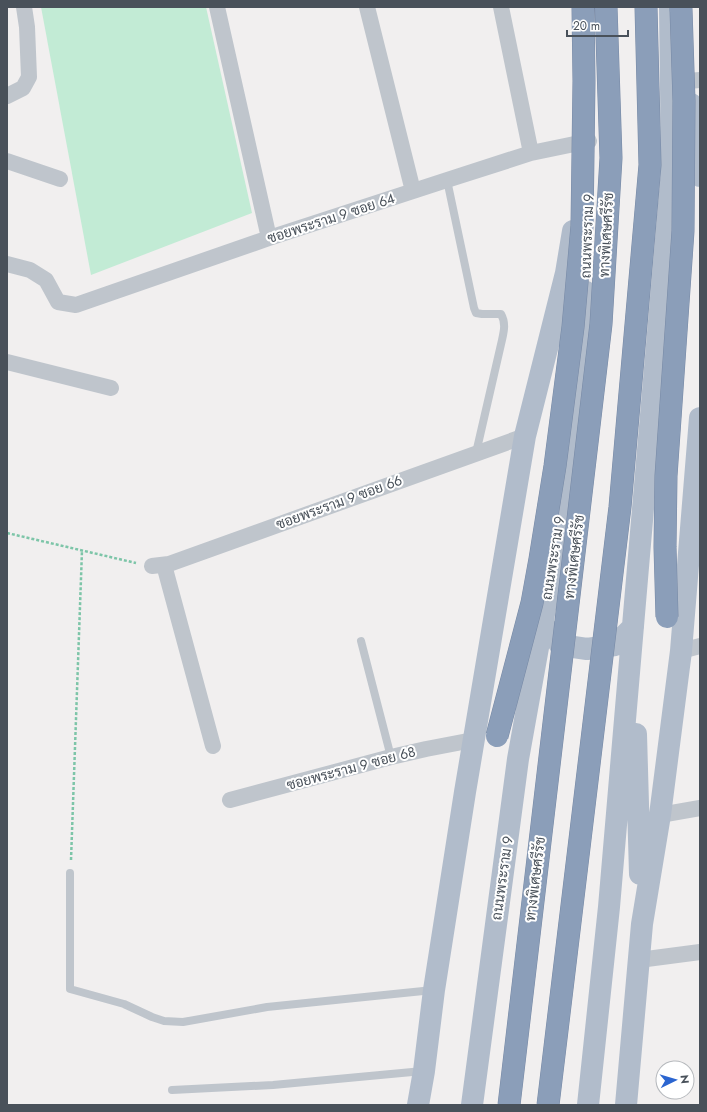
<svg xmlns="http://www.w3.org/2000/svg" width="707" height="1112" viewBox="0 0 707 1112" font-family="Jost,Sarabun,sans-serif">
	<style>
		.green { fill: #c2ebd5 }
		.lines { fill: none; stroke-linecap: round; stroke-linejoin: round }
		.path { stroke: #7dc5a8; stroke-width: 2.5; stroke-dasharray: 3 2; stroke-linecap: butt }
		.service { stroke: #bfc5cc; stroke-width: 8 }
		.minor { stroke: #bfc5cc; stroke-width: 16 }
		.primary { stroke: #b1bccb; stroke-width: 22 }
		.motorway-bridge-casing { stroke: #7789a5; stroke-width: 23; stroke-linecap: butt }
		.motorway-bridge { stroke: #8b9eb9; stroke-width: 22 }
		.labels { text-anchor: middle; stroke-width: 4; stroke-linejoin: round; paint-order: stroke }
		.street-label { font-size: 14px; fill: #49515a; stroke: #fff }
	</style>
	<rect width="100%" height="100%" fill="#f1efef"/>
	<path class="green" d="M41,7H206L252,213L91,275Z"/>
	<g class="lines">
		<path class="path" d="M7,533L136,563
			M71,860L82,550"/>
		<path class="service" d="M447,180L474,308L476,313L482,314H501C506,323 504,331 502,340L476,453
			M361,641L391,757
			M70,873V989L124,1004L152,1017L164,1021L183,1022L267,1007L433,990
			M172,1090L273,1085L423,1071"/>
		<path class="minor" d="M217,7L269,238
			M367,7L413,191
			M501,7L531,153
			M687,81L700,80
			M7,96L23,88L29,77L27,27L24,7
			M7,161L60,179
			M7,264L30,270L46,280L58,302L76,305L269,238L447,180L531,153L589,141
			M7,362L111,388
			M164,565L213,746
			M152,566L169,564L525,436
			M681,651L700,646
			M230,800L391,757L426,749L473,740
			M660,815L700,808
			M639,960L700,952"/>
		<path class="primary" d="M691,104L700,176
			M552,632L560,645L587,649L615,645L633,627
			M636,734L640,874
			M418,1105L424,1071L434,990L465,792L525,436L566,273L573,231
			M472,1105L518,759L558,536L584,325L586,292
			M588,1105L609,907L672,169L670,7
			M626,1105L642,924L660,815L681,651L700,418"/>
		<defs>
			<path id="motorway-bridge" d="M667,617L665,547L666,476L683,231L684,101L681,9L680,7
				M497,736L532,603L540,559L555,466L573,327L582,226L584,81L583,7
				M509,1105L601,324L611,158L606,7
				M548,1105L620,507L650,165L646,7"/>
		</defs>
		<use href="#motorway-bridge" class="motorway-bridge-casing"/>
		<use href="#motorway-bridge" class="motorway-bridge"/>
	</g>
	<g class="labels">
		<g class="street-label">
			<text transform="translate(331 218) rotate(-18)" y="5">ซอยพระราม 9 ซอย 64</text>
			<text transform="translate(606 235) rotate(-87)" y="5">ทางพิเศษศรีรัช</text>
			<text transform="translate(587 236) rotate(-88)" y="5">ถนนพระราม 9</text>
			<text transform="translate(339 502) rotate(-20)" y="5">ซอยพระราม 9 ซอย 66</text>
			<text transform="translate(574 557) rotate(-83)" y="5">ทางพิเศษศรีรัช</text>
			<text transform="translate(553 558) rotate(-81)" y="5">ถนนพระราม 9</text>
			<text transform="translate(351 768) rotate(-15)" y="5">ซอยพระราม 9 ซอย 68</text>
			<text transform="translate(502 878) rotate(-82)" y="5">ถนนพระราม 9</text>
			<text transform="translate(535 879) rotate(-83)" y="5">ทางพิเศษศรีรัช</text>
		</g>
	</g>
	<rect width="707" height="1112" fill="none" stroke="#49515a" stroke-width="16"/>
	<g transform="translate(675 1080) rotate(85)"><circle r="19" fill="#ffffff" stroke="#b6b9bd"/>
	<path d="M0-3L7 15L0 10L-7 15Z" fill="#2b65d0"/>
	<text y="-6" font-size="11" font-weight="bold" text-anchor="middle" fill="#49515a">N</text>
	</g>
	<path d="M567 30v6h61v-6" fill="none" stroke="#49515a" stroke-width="2"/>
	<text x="573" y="30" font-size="12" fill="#49515a" stroke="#ffffff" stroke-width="3" paint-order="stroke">20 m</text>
</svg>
